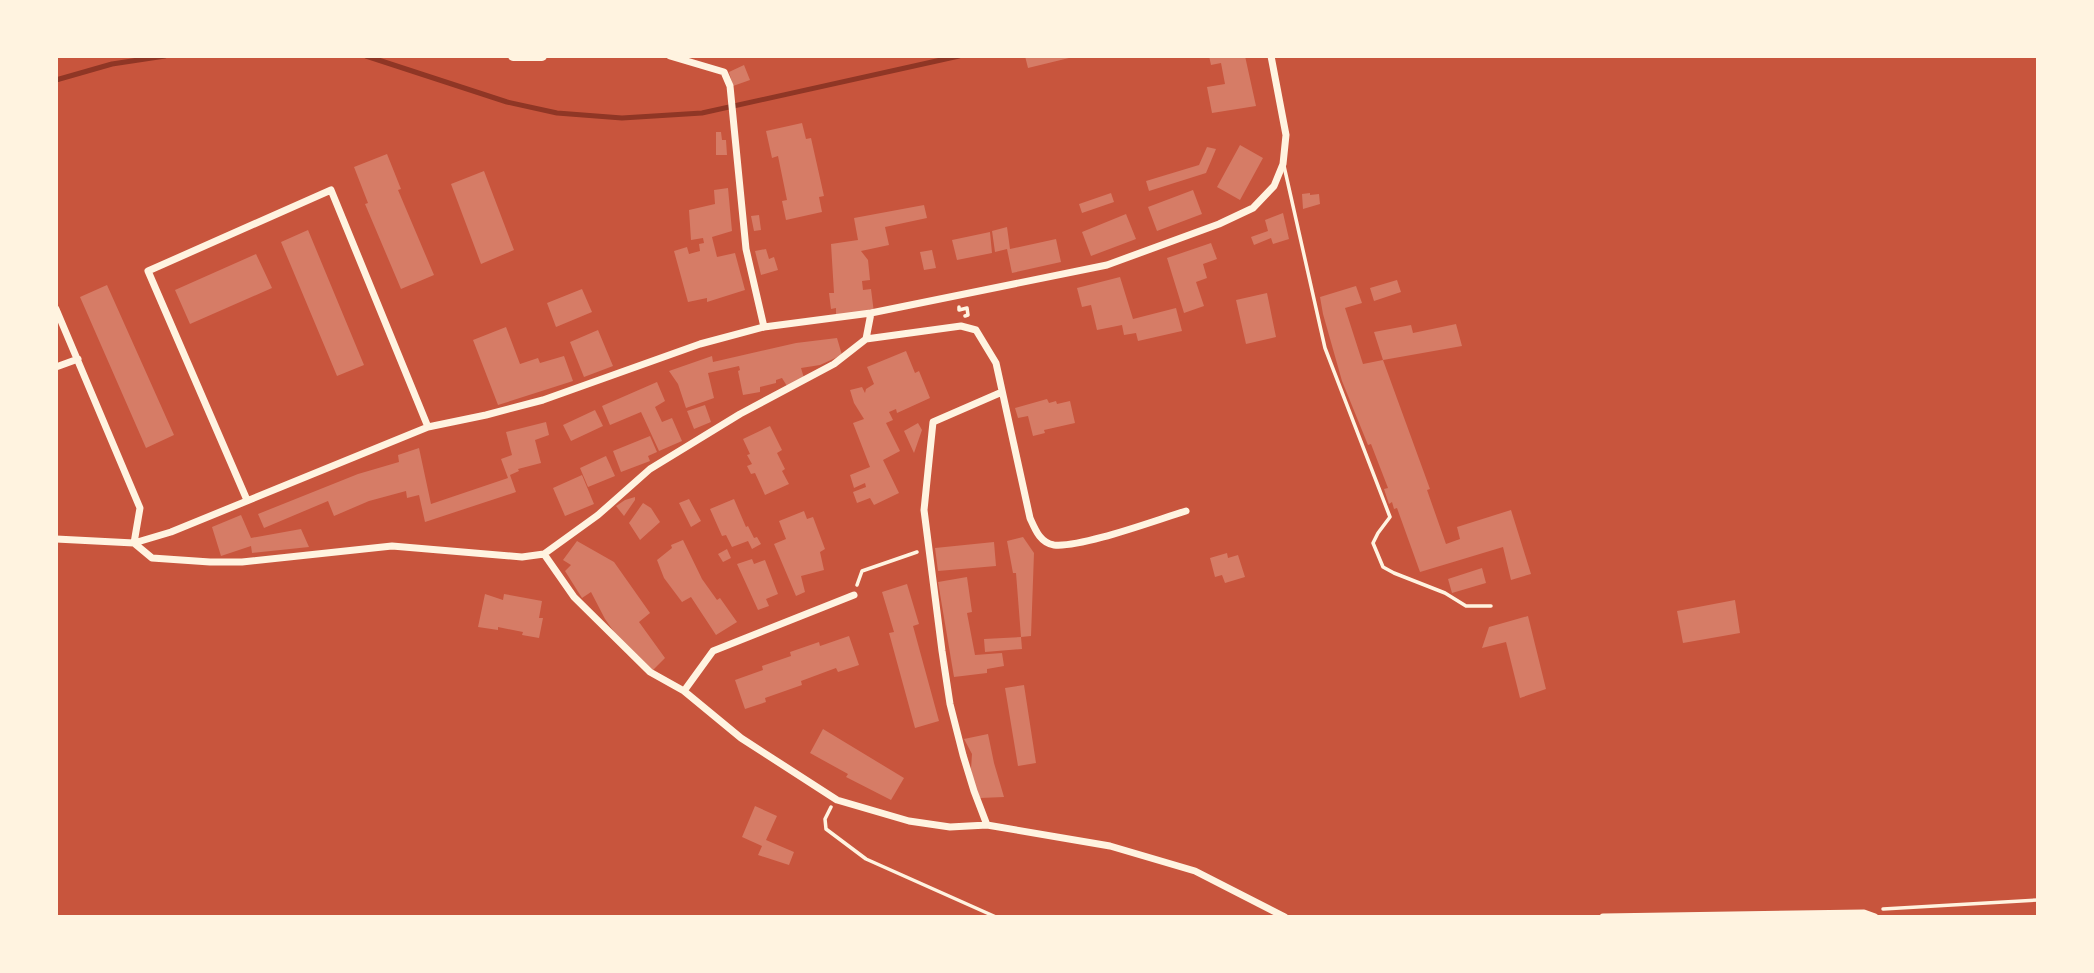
<svg xmlns="http://www.w3.org/2000/svg" width="2094" height="973" viewBox="0 0 2094 973" font-family="'Titillium Web',sans-serif">
	<style>
		.lines { fill: none; stroke-linecap: round; stroke-linejoin: round }
		.stream { stroke: #8f3625; stroke-width: 5 }
		.building { fill: #d67c66 }
		.path { stroke: #fff3e0; stroke-width: 3.5 }
		.service { stroke: #fff3e0; stroke-width: 3.5 }
		.minor { stroke: #fff3e0; stroke-width: 7 }
		.tertiary { stroke: #fff3e0; stroke-width: 10 }
	</style>
	<rect width="100%" height="100%" fill="#c8553d"/>
	<g class="lines">
		<path class="stream" d="M366,56L507,102L557,113L622,118L702,113L959,56
			M56,80L112,64L165,56"/>
	</g>
	<path class="building" d="M1025,56H1068L1069,58L1028,68Z
		M1209,56H1245L1256,106L1212,113L1207,87L1225,84L1221,63L1211,65Z
		M744,65L750,80L733,86L729,72Z
		M802,123L806,139L811,138L824,196L819,197L822,212L786,220L782,201L787,200L778,156L772,158L766,131Z
		M716,132H721L722,140H726L727,155H716Z
		M1240,145L1263,158L1240,200L1217,187Z
		M1207,147L1216,149L1206,173L1149,191L1146,181L1199,165Z
		M387,154L401,189L398,190L434,275L401,289L365,204L368,203L354,167Z
		M484,171L514,250L481,264L451,184Z
		M728,188L732,231L712,237L717,257L735,253L745,290L707,302V298L688,302L674,251L687,247L689,254L700,251L699,244L704,243L703,238L691,240L689,210L715,204L714,190Z
		M1193,190L1202,214L1157,231L1148,207Z
		M1111,193L1114,202L1082,213L1079,204Z
		M1310,193V195L1319,194L1320,204L1303,209L1302,194Z
		M924,205L927,218L885,227L889,245L861,251L868,260L870,280L862,281L863,290L871,289L874,313L836,316V308L831,309L829,293H834L831,244L858,240L854,218Z
		M1283,213L1289,239L1273,244L1271,238L1254,245L1251,237L1268,231L1265,220Z
		M1126,214L1136,239L1091,256L1082,232Z
		M759,215L761,230L754,231L751,216Z
		M1007,227L1010,249L1056,239L1061,262L1012,273L1007,249L995,252L992,231Z
		M308,230L364,365L337,376L281,242Z
		M990,232L992,253L957,260L952,240Z
		M1211,243L1217,259L1203,264L1207,278L1196,282L1204,306L1184,313L1167,258Z
		M766,249L769,259L774,257L778,270L761,275L755,251Z
		M932,250L936,268L924,270L920,252Z
		M256,254L272,288L190,324L175,290Z
		M1120,277L1133,319L1176,308L1182,331L1138,341L1136,333L1124,335L1122,325L1097,330L1091,305L1082,307L1077,288Z
		M1397,280L1401,292L1374,301L1370,288Z
		M107,285L174,435L146,448L80,297Z
		M1356,286L1362,303L1345,308L1363,364L1383,360L1430,489L1427,490L1446,544L1460,539L1457,527L1511,510L1531,574L1511,580L1503,547L1420,572L1397,508L1394,509L1392,502L1389,504L1384,489L1388,488L1371,444L1368,445L1342,381L1323,314L1320,297Z
		M582,289L592,312L556,327L547,303Z
		M1267,293L1276,337L1246,344L1236,300Z
		M1456,324L1462,346L1383,360L1374,332L1411,325L1413,333Z
		M506,327L520,364L538,358L540,363L564,356L573,381L498,405L473,340Z
		M598,330L613,366L584,377L570,342Z
		M837,338L842,355L820,365L801,368L804,378L787,386L782,378L776,380V383L760,387V392L743,395L738,371L740,370L739,366L708,373L714,398L686,408L678,384L669,371L712,356L713,362L796,343Z
		M906,351L915,373L919,371L930,398L897,413L896,409L889,412L893,420L886,423L900,451L883,460L899,493L874,505L870,498L857,503L853,492L866,487L865,483L854,488L850,475L870,467L853,423L864,419L854,403L850,390L862,387L865,393L866,389L874,384L867,367Z
		M657,382L665,401L655,407L662,422L672,418L682,441L659,451L641,412L610,425L602,406Z
		M1047,399L1049,403L1056,401L1057,404L1070,401L1075,423L1044,430L1045,433L1033,436L1028,416L1018,418L1015,408Z
		M705,405L711,422L694,429L687,411Z
		M595,410L603,426L571,441L563,425Z
		M546,422L549,435L535,440L541,463L518,469L519,471L510,475L516,492L425,522L419,495L407,498L406,491L369,501L334,516L328,501L264,528L258,514L358,474L399,462L398,455L419,448L431,504L508,478L501,459L512,455L506,432Z
		M918,423L922,430L914,453L904,431Z
		M770,426L782,450L777,453L785,469L782,471L789,484L765,495L755,473L751,474L747,466L752,464L747,455L750,454L743,439Z
		M650,436L657,452L648,456L650,461L621,472L613,451Z
		M606,456L615,476L588,487L580,468Z
		M582,475L594,504L565,516L553,488Z
		M635,497V500L624,516L616,506L625,500Z
		M689,499L701,521L691,527L679,503Z
		M734,499L746,527L748,526L754,538L757,537L761,544L752,549L748,541L732,547L726,535L722,536L710,509Z
		M643,503L651,508L660,522L640,540L629,523Z
		M804,511L807,519L813,517L825,549L820,552L824,570L801,576L805,592L796,596L774,544L786,539L779,521Z
		M241,515L251,538L301,529L309,547L252,553L251,546L221,556L212,527Z
		M1023,537L1034,553L1031,636L1021,637L1016,573H1013L1007,541Z
		M683,540L702,579L717,600L720,598L737,622L716,635L691,597L682,602L664,578L657,560L672,548L671,545Z
		M577,541L614,562L650,613L639,622L665,658L652,671L619,639L605,619L591,592L582,598L565,571L571,565L563,560Z
		M994,542L996,566L938,571L935,548Z
		M727,549L731,558L723,562L718,554Z
		M1227,553L1228,558L1238,555L1245,577L1225,583L1222,575L1215,577L1210,558Z
		M752,559L754,564L765,560L778,594L766,599L769,606L758,610L737,564Z
		M1482,568L1486,583L1452,593L1448,579Z
		M967,577L972,612L967,613L975,655L1002,653L1004,666L987,669V673L954,677L938,582Z
		M907,584L919,624L913,626L939,721L915,728L889,633L894,632L882,592Z
		M485,594L503,600L504,594L542,601L539,618H543L539,638L522,635L523,632L498,627V630L478,627Z
		M1735,600L1740,633L1683,643L1677,611Z
		M1528,616L1546,689L1520,698L1506,642L1482,648L1489,627Z
		M849,636L859,665L838,672L836,668L801,681L802,685L765,698L766,702L745,709L735,680L763,670L762,666L791,656L790,652L819,642L820,646Z
		M1021,637L1022,649L985,652L984,639Z
		M1024,685L1036,763L1018,766L1005,688Z
		M823,729L904,778L891,800L846,777L848,774L810,753Z
		M988,734L994,763L1004,797L980,798L975,788L971,769L972,754L964,739Z
		M755,806L777,816L766,840L794,852L789,865L758,855L762,846L742,837Z"/>
	<g class="lines">
		<path class="path" d="M959,307V310L967,308L968,315L965,316
			M857,585L862,571L917,552
			M831,807L825,819L826,829L866,859L996,917
			M1883,909L2038,900"/>
		<path class="service" d="M1284,166L1325,348L1390,517L1378,533L1373,543L1383,567L1394,573L1445,593L1466,606H1491"/>
		<path class="minor" d="M670,56L724,72L730,86L746,249L764,327
			M56,309L140,508L134,543
			M866,339L961,326L976,330L996,363L1030,518C1035,529 1040,543 1054,545C1081,548 1156,520 1186,511
			M56,367L78,359
			M247,500L148,271L331,190L428,427
			M56,539L134,543L171,532L428,427L486,415L543,400L700,344L764,327L871,313L1107,265L1219,224L1253,208L1274,186L1283,164L1286,135L1271,56
			M134,543L152,558L210,562H242L392,546L522,557L544,554L598,515L650,469L740,414L834,364L866,339L871,313
			M544,554L574,597L650,672L684,691L741,738L837,800L909,821L950,827L987,825L1110,846L1195,871L1285,917
			M684,691L713,651L854,595
			M987,825L974,791L963,755L950,704L942,651L924,510L933,422L1002,392
			M1603,917L1864,913L1875,917"/>
		<path class="tertiary" d="M513,56H542"/>
	</g>
	<rect width="2094" height="973" fill="none" stroke="#fff3e0" stroke-width="116"/>
</svg>
